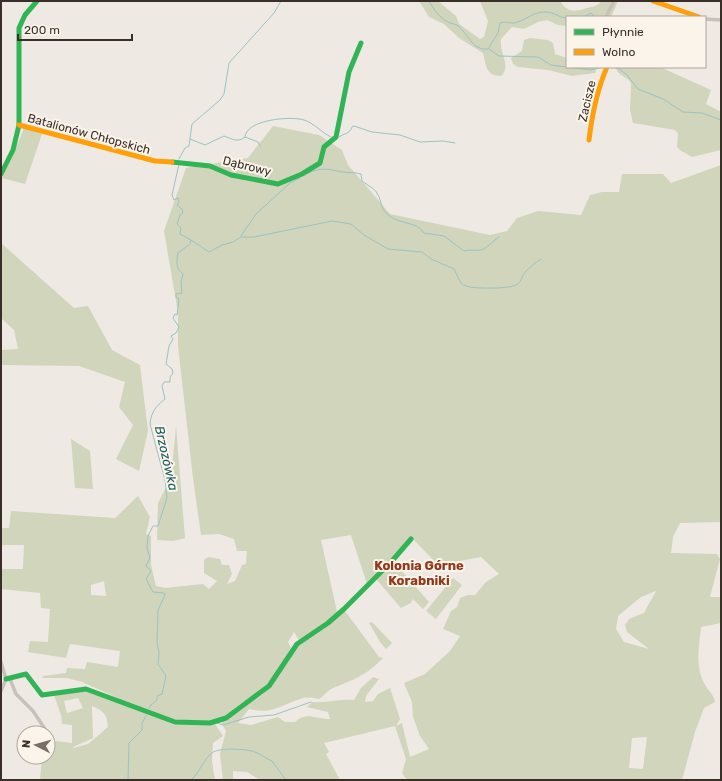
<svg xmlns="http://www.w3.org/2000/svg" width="722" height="781" viewBox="0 0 722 781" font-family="Rubik,sans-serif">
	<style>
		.green { fill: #d0d5bb; fill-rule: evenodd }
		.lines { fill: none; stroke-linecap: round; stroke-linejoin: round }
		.stream { stroke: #9cc2c3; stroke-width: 1 }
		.street { stroke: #c8c1bb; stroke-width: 3.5 }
		.fast { stroke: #30b455; stroke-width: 5 }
		.slow { stroke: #ff9f0a; stroke-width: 5 }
		.labels { text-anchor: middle; stroke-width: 4; stroke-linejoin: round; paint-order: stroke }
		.street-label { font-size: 12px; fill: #3a2e28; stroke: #fbf4ea }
		.water-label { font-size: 13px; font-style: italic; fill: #1a5b60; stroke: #fbf4ea }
		.neighbourhood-label { font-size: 13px; font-weight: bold; fill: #91371a; stroke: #fbf4ea }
	</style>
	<rect width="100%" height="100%" fill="#efe9e3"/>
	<path class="green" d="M419,1H438L456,16L459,24L480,39L484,37L488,21L480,1H560C567,12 573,12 584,9C592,6 596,8 601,1H618L611,17H567V26L558,25L547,20L538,22L524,29L512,27L501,39C499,54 512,66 501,76C485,76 486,64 483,53L459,38L444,24L429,17Z
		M530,38L548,40L553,43L555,54L567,58V67H597L595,73L572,76L548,70L518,67L513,64L511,58L522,51L524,40Z
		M615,67H660L711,90L706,104L721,112V150L692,157L680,150L677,147L678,133L675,130L633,123L630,110L631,83C627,76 620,78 615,67Z
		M273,126L319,135L342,150L348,165L390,214L490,235L507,231L517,218L538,211L581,215L590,195L602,192H619L622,174H663L671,183L721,165V522L680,523L673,537L671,553L717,554L720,559L710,597H721V623L701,627C699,647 695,665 704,683C707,690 714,694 715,702L704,708L695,732L682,780H407L402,773L406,759L395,726L324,743L329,752L326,754L340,780H260L247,772L233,771V780H223L220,754L226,731L221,722L263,694L270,688L297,646L345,611L379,657L383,658C367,675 353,680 331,689C327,691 324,696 319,699C314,698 308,697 303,698C282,704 273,715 249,709L238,723L251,725L278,717L285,722H295C307,711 315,719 330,719L328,712L307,707L312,702C327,703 339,699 354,700L361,688L373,677L379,679L366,696L365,702L373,701L378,694L390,688L400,719L396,726L402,723L410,757L429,749L420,736L413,717L412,702L404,683L425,674L450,651L460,636L443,629L451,611L457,607L460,598L468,595H475L486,582L499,574L481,557L438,565L413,539L367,584L351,535L321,540L337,612L326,622L299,640L294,632L288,642L291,648L275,675L261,691L240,704L215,724L223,736L213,743L212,761L215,780H40L42,759L32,757H48V737L54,744L56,741L72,743V725L62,724L61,715L54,695L79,689L118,698L82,682L67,678H42L43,676L66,673L67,668L85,669L87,662L118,667L120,651L70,644L66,658L28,652L30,641L48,642L50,609L41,608L40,593L1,589V569H23L24,545H1V528H9L11,511L115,518L138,496L150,517L146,534L151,536V565L156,586L165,588L203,584L209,589L217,581L204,573V560L208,557L220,559L222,565H229L232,574L227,584L235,581L242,565L246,564L247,551H237L234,539L219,534L201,535L193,478L178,346V313L164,231L186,168L248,158ZM104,581L106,596L91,595V585ZM656,591L644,613L629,619L625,625L627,632L649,649L624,642L616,629L618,616L641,597ZM78,698L83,708L67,713L64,701ZM92,706C104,711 107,714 108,727L88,744L74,748L73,747L93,738ZM647,737L643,769L629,768L632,738Z
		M24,128L42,134L25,184L1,178L11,160Z
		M1,243L74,308L88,306L112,350L140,365L148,431L139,471L116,459L133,425L119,407L125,382L79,366L1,365V350L18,349L14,330L1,318Z
		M176,426L185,538L173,541L157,540L158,503L171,478Z
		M71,439L90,451L93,489L75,488Z
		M394,562L429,602L423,609L413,599L411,603L401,608L376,579Z
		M453,578L462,585L436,619L426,611Z
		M372,622L392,643L386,649L380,642L369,623Z
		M42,726L46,733H27V728H40Z"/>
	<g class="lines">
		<path class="stream" d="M429,1C434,10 439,17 448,22C450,23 454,24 457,25C468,33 472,51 488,49L498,33L500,23C506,21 508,23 514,23C525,21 534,11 546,12C554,12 559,18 567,18
			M569,17H570
			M584,17L591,13L595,17
			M489,49L499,56L538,57L551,65L590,70L604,67
			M609,67L618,68L627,75L638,89L663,99L683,112L702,113L721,120
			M245,137C246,119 292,116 304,120C314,123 322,133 331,137
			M339,137C344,133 349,135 352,127L354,126L372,132L400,135L420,142L443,141L455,143
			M190,139L205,145L224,136C232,139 238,143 245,137L258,142L260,146
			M179,159L185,148L189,146L192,124L220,100L224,94L229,63L274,13L281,1
			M308,173C323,167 327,169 342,172C348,173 355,172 361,174L362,181C367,185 374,188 377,193C383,203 379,209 391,217C401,224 418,222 424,233L444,236L464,251C470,249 474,251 481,250C486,249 494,240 499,237
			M241,236L256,214L290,183L300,178
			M191,240L209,252L222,245L233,242L241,237H254L332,221L351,224L364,235L388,249L422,252L431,259L454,269C457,274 459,284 466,286C474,289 509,289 516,285C521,282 521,279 523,275C526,270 536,262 541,259
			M149,709L151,705L157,700V696L162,694L166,676L158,664L159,653L157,642L158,610L165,595L164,593L153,592L146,579L151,571L146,566L150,558L147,548L148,536L153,526H158L167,498L165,480L150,424C151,412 156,406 165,399L162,386L164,382H170V377L173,373L172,369L166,364L169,346L173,339L171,336L176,333L179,327L173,318L175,314L177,315L179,299L176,297V294L182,293L181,282L183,274C176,269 176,261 178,253L190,244L191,240L180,234L181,228L177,224L180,215L183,213L182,209L177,205L179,202L178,198L174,200L172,195L179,164
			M217,723L223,725L249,717L274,715L311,702
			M128,780L129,743L142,730V723L146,716
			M191,780C200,772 203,760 212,753C218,747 248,749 255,752C261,754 266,759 272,761L286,780"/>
		<path class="street" d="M606,17L614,1
			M705,19L721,20
			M1,662L6,679L1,691
			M10,679L16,694L33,711L51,738"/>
		<path class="fast" d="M172,162L210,166L231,175L278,184L302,174L320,163L324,147L336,137L349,72L361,43
			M1,174L13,150L19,125V28L25,15L37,1
			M6,679L26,674L42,695L86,689L175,722L210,723L226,718L269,686L297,644L328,623L344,609L392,561L411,539"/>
		<path class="slow" d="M653,1L699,17
			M19,125L155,161L172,162
			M589,140C592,115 597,90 607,67"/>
	</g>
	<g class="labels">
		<g class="street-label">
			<text transform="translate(587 101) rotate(-77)" y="4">Zacisze</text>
			<text transform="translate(89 134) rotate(15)" y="4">Batalionów Chłopskich</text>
			<text transform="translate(247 166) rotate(14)" y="4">Dąbrowy</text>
		</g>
		<g class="water-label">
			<text transform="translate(167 458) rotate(77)" y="5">Brzozówka</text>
		</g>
		<g class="neighbourhood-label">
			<text x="419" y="570">Kolonia Górne<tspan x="419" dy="15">Korabniki</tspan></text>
		</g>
	</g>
	<rect width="722" height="781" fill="none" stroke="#3a2e28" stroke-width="4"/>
	<rect x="566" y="16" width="140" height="52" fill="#fbf4ea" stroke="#aea59c"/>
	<rect x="574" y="29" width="20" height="6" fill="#30b455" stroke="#aea59c"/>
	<text x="602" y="36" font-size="12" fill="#3a2e28">Płynnie</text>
	<rect x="574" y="49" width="20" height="6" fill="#ff9f0a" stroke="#aea59c"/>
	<text x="602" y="56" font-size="12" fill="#3a2e28">Wolno</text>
	<g transform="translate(36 745) rotate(276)"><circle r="19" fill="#fbf4ea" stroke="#aea59c"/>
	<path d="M0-3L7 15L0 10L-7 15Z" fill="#796f69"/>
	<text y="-6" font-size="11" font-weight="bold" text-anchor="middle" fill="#3a2e28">N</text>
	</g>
	<path d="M18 34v6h114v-6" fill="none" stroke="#3a2e28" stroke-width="2"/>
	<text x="24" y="34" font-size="12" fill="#3a2e28" stroke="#fbf4ea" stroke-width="3" paint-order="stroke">200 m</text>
</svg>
